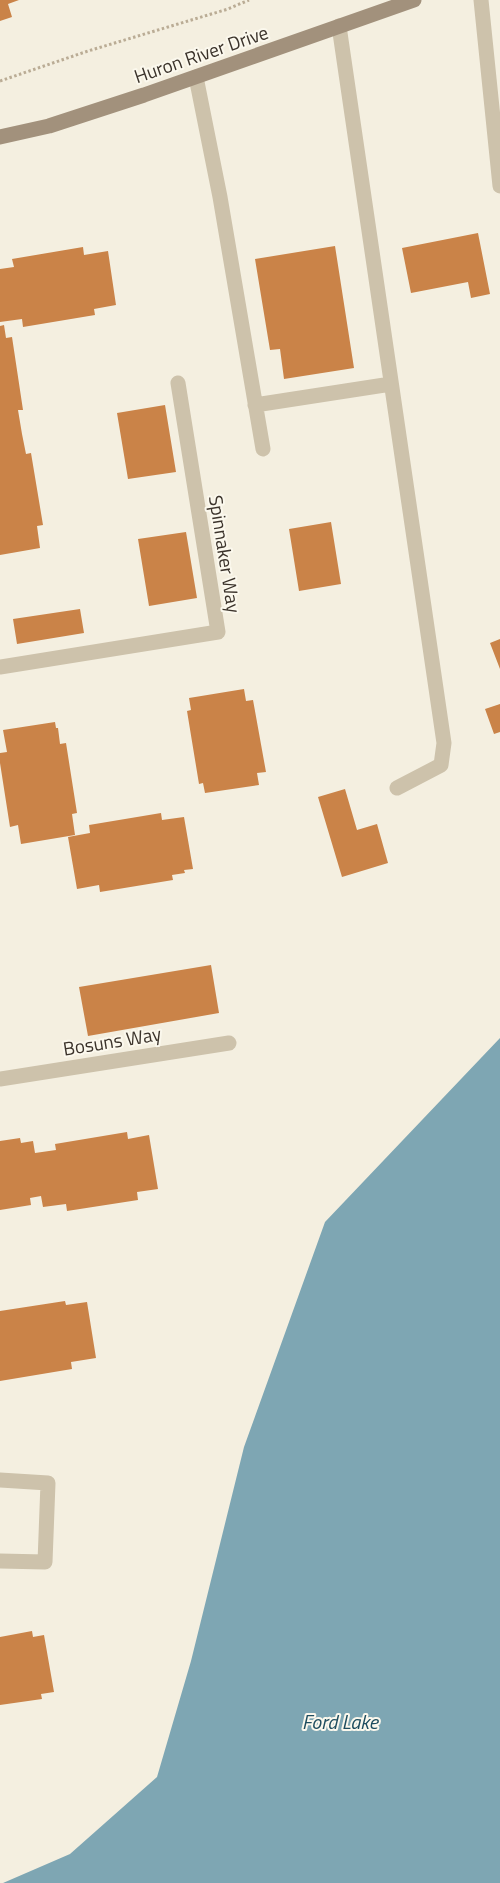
<svg xmlns="http://www.w3.org/2000/svg" width="500" height="1883" viewBox="0 0 500 1883" font-family="'Titillium Web',sans-serif">
	<style>
		.water { fill: #7ea6b3 }
		.building { fill: #ca8348 }
		.lines { fill: none; stroke-linecap: round; stroke-linejoin: round }
		.path { stroke: #baac95; stroke-width: 3; stroke-dasharray: 2.5 2.5; stroke-linecap: butt }
		.lane { stroke: #cdc2ab; stroke-width: 15 }
		.street { stroke: #cdc2ab; stroke-width: 15 }
		.secondary { stroke: #a2917c; stroke-width: 15 }
		.labels { text-anchor: middle; stroke-width: 4; stroke-linejoin: round; paint-order: stroke }
		.street-label { font-size: 19px; fill: #3b332b; stroke: #fbf8ed }
		.water-label { font-size: 20px; font-style: italic; fill: #1e4d5f; stroke: #fbf8ed }
	</style>
	<rect width="100%" height="100%" fill="#f4efe0"/>
	<path class="water" d="M500,1038V1883H3L70,1854L157,1777L191,1661L244,1447L325,1222Z"/>
	<path class="building" d="M0,0H19L8,4L12,17L0,21Z
		M478,233L490,294L471,298L468,282L411,293L402,248Z
		M335,246L354,368L284,379L280,349L270,350L255,259Z
		M83,247L84,255L108,251L116,305L94,309L95,315L23,327L22,319L0,322V269L14,267L12,259Z
		M4,325L6,338L12,337L23,410H18L22,434L26,454L31,453L43,525L37,526L40,548L0,555V326Z
		M165,405L176,472L128,479L117,413Z
		M331,522L341,584L299,591L289,529Z
		M186,532L197,598L149,606L138,539Z
		M80,609L84,633L17,644L13,619Z
		M500,639V669L490,643Z
		M244,689L246,701L253,700L266,772L257,773L259,785L205,793L203,783L199,784L187,711L191,710L189,698Z
		M500,704V732L494,734L485,709Z
		M55,722L56,728H58L60,744L66,743L77,813L72,814L75,835L21,844L18,825L10,827L0,763V753L7,752L3,730Z
		M345,789L357,830L377,824L388,863L342,877L318,797Z
		M161,813L162,820L184,817L193,869L184,870L185,873L172,875L173,880L100,892L99,885L77,889L68,837L90,833L89,825Z
		M211,965L219,1013L88,1036L79,987Z
		M127,1132L128,1139L149,1135L158,1189L137,1192L138,1200L67,1211L66,1204L43,1207L41,1196L30,1198L31,1205L0,1210V1141L20,1138L21,1143L33,1141L35,1153L56,1150L55,1144Z
		M65,1301L66,1305L87,1302L96,1358L71,1362L72,1369L0,1381V1311Z
		M32,1631L33,1637L44,1635L54,1692L41,1694L42,1699L0,1705V1637Z"/>
	<g class="lines">
		<path class="path" d="M0,81L88,51L228,9L249,0"/>
		<path class="lane" d="M481,0L500,186
			M339,26L444,743L441,765L397,788
			M196,77L220,197L263,449
			M255,405L391,384"/>
		<path class="street" d="M0,667L218,632L178,383
			M0,1079L229,1043
			M0,1480L48,1483L45,1562L0,1561"/>
		<path class="secondary" d="M0,137L49,126L144,95L414,0"/>
	</g>
	<g class="labels">
		<g class="street-label">
			<text transform="translate(201 54) rotate(-19)" y="7">Huron River Drive</text>
			<text transform="translate(225 554) rotate(81)" y="7">Spinnaker Way</text>
			<text transform="translate(112 1041) rotate(-9)" y="7">Bosuns Way</text>
		</g>
		<g class="water-label">
			<text x="340" y="1729">Ford Lake</text>
		</g>
	</g>
</svg>
